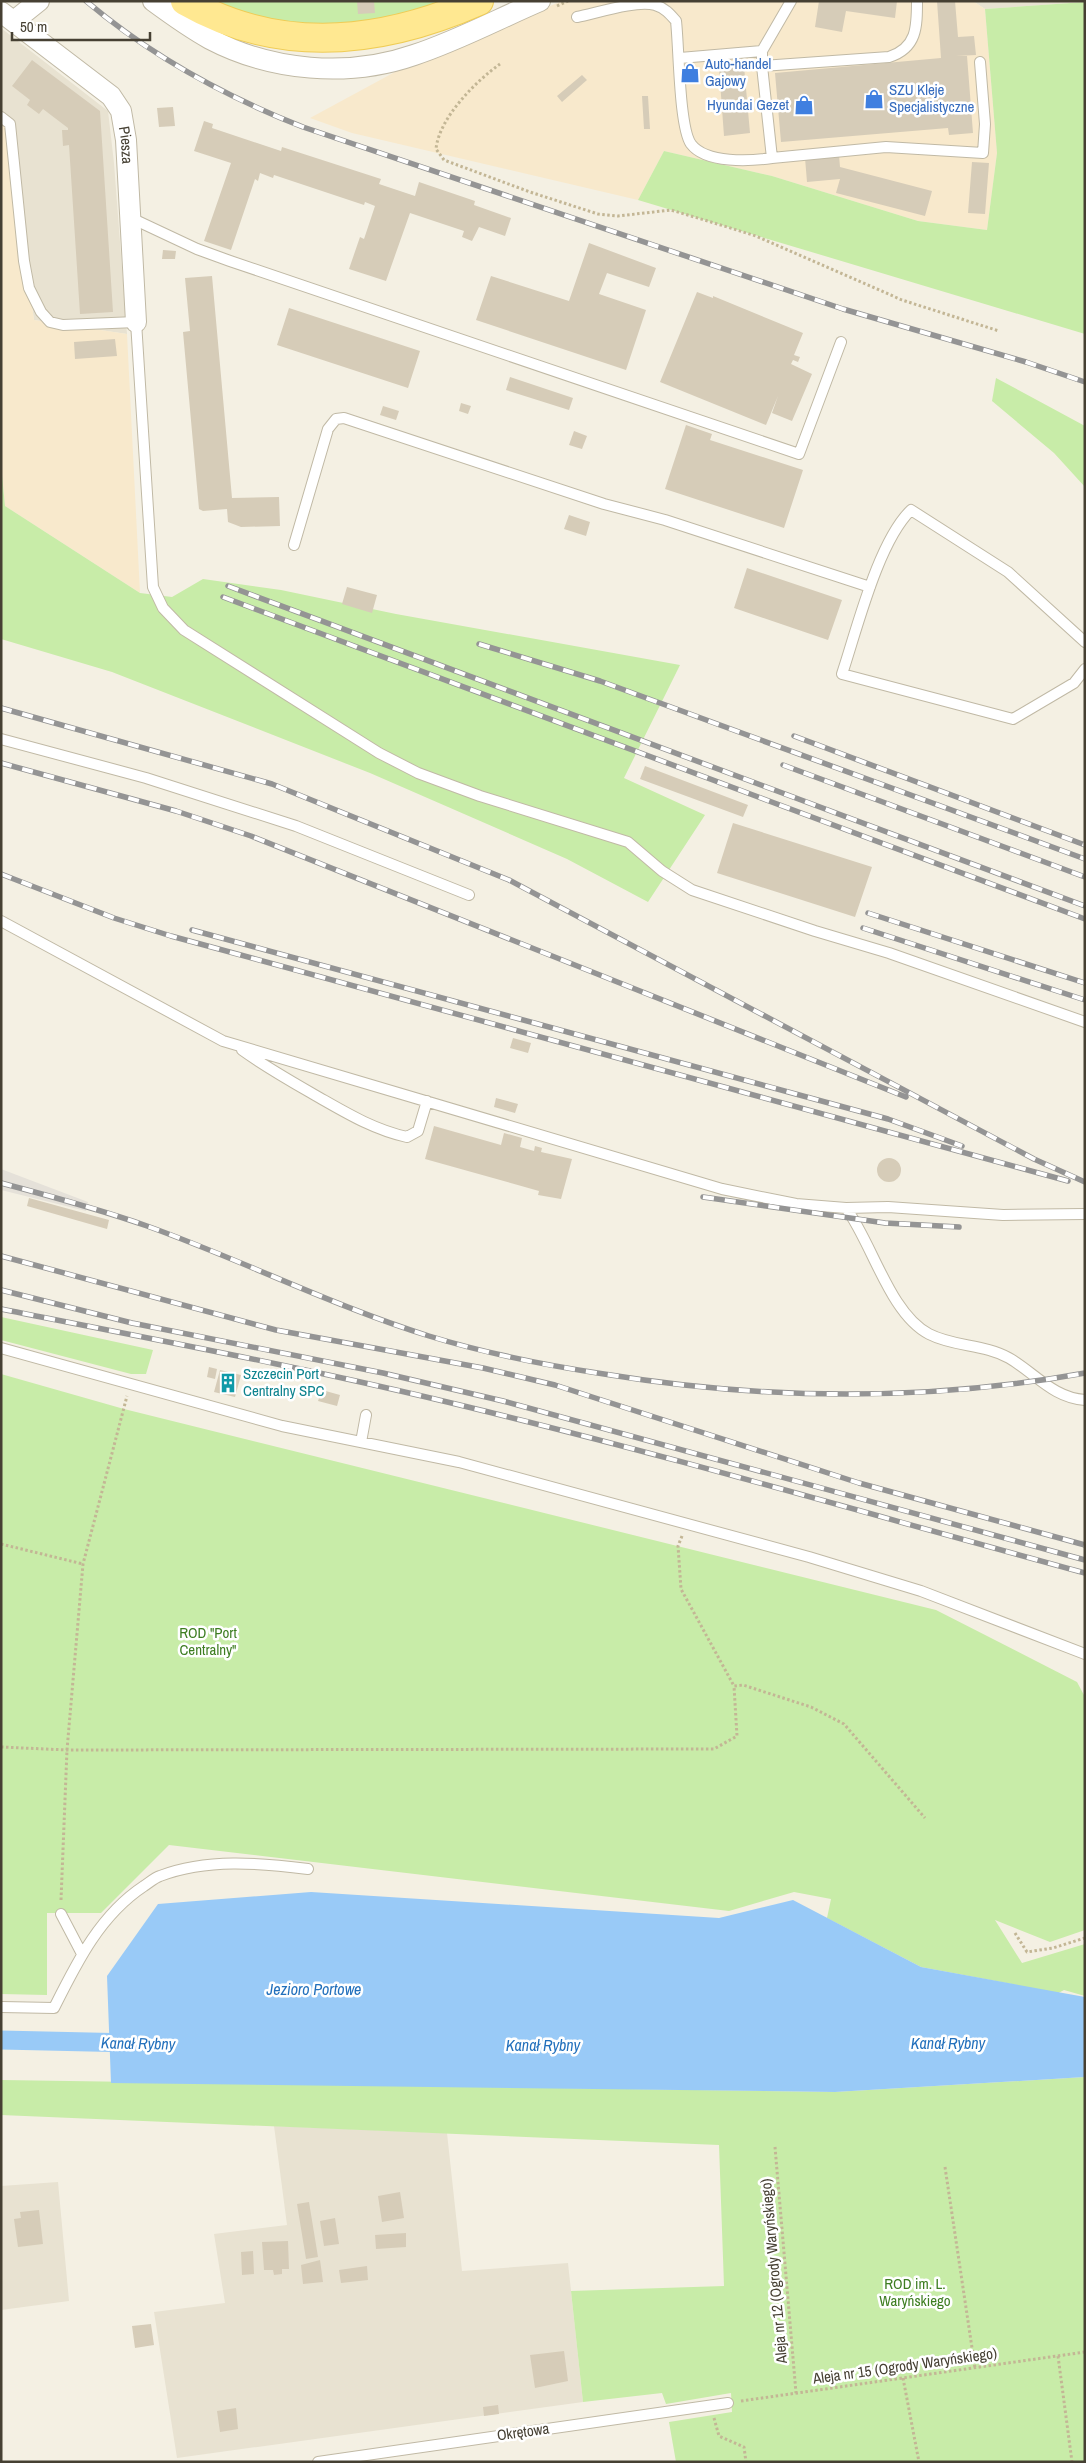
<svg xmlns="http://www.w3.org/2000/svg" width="1086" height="2463" viewBox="0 0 1086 2463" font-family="'Archivo Narrow',sans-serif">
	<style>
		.residential { fill: #e8e2d1 }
		.commercial { fill: #f8e9cc }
		.industrial { fill: #e5e1d9 }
		.green { fill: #c8eca8 }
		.water { fill: #99caf7 }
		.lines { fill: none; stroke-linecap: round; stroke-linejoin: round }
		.canal { stroke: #99caf7; stroke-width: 19 }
		.building { fill: #d6ccb8 }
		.lane-casing { stroke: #c0b9a5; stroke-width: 12 }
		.street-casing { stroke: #c0b9a5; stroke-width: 22 }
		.primary-casing { stroke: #efcc56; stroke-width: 30 }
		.path { stroke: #c3b695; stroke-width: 3; stroke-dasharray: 2.5 2.5; stroke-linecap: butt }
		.lane { stroke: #fff; stroke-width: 10 }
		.street { stroke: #fff; stroke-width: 20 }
		.primary { stroke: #ffe891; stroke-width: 28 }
		.rail-casing { stroke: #949494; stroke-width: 5.5 }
		.rail { stroke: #fff; stroke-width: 4; stroke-dasharray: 11; stroke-linecap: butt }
		.labels { text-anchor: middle; stroke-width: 5; stroke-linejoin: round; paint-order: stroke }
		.shop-label { font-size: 15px; fill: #366cbe; stroke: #fff; text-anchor: start }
		.street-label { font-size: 15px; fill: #464033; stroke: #fff }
		.culture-label { font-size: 15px; fill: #0d838f; stroke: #fff; text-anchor: start }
		.park-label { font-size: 15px; fill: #3d7d21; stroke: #fff }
		.water-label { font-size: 16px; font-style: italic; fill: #2270bc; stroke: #fff }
	</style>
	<rect width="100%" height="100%" fill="#f4f0e3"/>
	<path class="residential" d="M973,1H1085V2L985,9Z
		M1,28L108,111L114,163L127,334L34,320L13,160L1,105Z
		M274,2126L447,2133L462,2271L568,2263L583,2402L177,2458L154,2312L225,2303L214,2234L287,2225Z
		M58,2182L69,2301L1,2310V2186Z"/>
	<path class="commercial" d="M562,1H973L985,9L997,153L987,230L918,221L772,176L664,151L638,200L352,133L310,118L406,66Z
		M1,105L13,160L34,320L127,334L140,593L5,506L1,465Z"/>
	<path class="industrial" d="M1,1169L88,1202L86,1211L1,1190Z"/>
	<path class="green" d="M212,1H458L356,29L266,21Z
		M1085,2V334L638,200L664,151L772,176L918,221L987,230L997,153L985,9Z
		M996,378L1085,426V487L1054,453L992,401Z
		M1,465L5,506L140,593L172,597L203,579L281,590L396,614L680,665L624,778L705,815L648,902L567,859L370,773L112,672L1,639Z
		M1,1317L153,1350L146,1374H131L1,1340Z
		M1,1374L124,1409L936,1610L1077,1682L1085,1697V1930L1050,1942L995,1920L1022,1963L1085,1944V1996L1064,1990L1051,1997L1017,1985L921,1967L827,1918L831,1899L794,1892L729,1911L169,1845L101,1913H47V1995L1,1994Z
		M1085,2077V2462H676L669,2422L732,2412L731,2393L666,2404L662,2393L583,2402L571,2291L724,2286L719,2145L1,2115V2080L835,2092Z"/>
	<path class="water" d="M311,1892L719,1918L793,1900L921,1967L1085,1997V2077L835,2092L111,2083L107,1976L158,1904Z"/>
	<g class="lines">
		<path class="canal" d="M1,2040L134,2043"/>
	</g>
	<path class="building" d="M357,1H374L375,13L358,14Z
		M819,1H897L895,18L846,11L842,32L815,27Z
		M937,1H955L958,37L974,36L976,55L956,56H967L973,133L949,135L948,128L781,142L775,73L941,58Z
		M32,60L100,111L113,312L80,314L69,145L63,146L62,130H68V128L43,109L39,114L27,105L30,100L12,86Z
		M744,66L750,133L724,136L719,68Z
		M582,75L587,80L562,102L557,96Z
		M642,96H648L650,129H644Z
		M173,107L175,126L159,127L157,108Z
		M204,121L213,124L212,128L281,151L282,147L381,179L379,184L415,196L419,182L475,201L474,205L511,218L505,236L479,227L472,241L462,237L464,231L410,213L386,281L349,269L360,237L364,239L375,206L365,202L364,205L274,175L273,178L260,173L258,181L255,179L231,250L204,241L231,163L194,151Z
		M839,155L840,167L932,191L925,216L836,193L840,179L807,182L805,158Z
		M972,162L989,163L985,214L968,213Z
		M589,243L656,268L649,287L607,273L599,294L646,310L626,370L476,320L491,276L569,301Z
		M163,250L176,251L175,259H162Z
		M212,276L232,498L279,497L280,526L241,527L228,522L227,509L203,511L199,509L183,332L190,331L185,278Z
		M697,292L713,298V296L803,333L794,355L800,357L798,362L793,360L791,364L812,374L792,421L772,413L778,396L766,425L660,382Z
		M289,308L420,351L408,388L277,345Z
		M115,339L117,356L75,359L74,342Z
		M510,377L573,398L569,410L506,390Z
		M461,403L471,406L468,414L459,411Z
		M383,406L399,411L396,420L380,415Z
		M686,425L712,434L710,440L803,470L784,528L665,489Z
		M574,431L587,436L582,449L569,445Z
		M569,515L590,522L586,536L564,529Z
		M747,568L842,600L828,640L734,608Z
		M347,587L377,595L372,613L342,604Z
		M645,766L748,805L743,817L640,779Z
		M733,823L872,867L855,917L717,873Z
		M513,1038L531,1043L528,1053L510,1048Z
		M496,1098L518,1104L515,1113L494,1107Z
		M434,1126L501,1145L504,1133L522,1138L520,1147L534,1151L535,1146L542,1148L541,1152L572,1159L561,1199L538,1195L539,1191L425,1159Z
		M877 1170a12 12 0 1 1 24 0a12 12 0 1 1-24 0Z
		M29,1198L109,1220L107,1229L27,1206Z
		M209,1367L217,1369L215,1379L207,1377Z
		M220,1370L241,1375L235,1397L214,1392Z
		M322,1390L340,1395L337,1406L318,1401Z
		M400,2192L404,2218L382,2222L378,2196Z
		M309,2202L318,2257L306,2259L297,2204Z
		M39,2210L43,2244L18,2247L14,2219L21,2218L20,2212Z
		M335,2218L339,2244L324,2246L320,2221Z
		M406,2233V2247L376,2249L375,2235Z
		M288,2241L289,2269H282V2274L274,2275L273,2270H264L262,2242Z
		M253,2251L254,2274L242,2275L241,2252Z
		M320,2260L323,2282L303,2284L301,2265Z
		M367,2266L368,2280L341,2283L339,2270Z
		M151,2324L154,2345L135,2348L132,2326Z
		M564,2351L568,2381L535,2388L530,2355Z
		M498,2405L499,2414L484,2416L483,2407Z
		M236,2408L238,2429L220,2432L217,2411Z"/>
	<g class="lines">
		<defs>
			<path id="lane" d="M791,1L762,51V66L889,57C917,48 917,27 917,1
				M577,17C597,13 636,0 655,5C665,8 670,14 676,21C679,46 679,127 691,144C706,164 751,161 772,158
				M680,58L762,51
				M762,66L772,158L886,147L983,153L985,124L980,62
				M1,117L10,124L24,261L29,288L41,312L50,322L63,325L136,322L153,587L163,608L184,630L379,753L418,773L480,796L628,842L662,871L692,890L815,931L889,953L1085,1022
				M131,218L197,249L230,261L799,454L841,342
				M294,545L328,429L336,419L344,418L604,504L665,520L870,587
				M1085,642L1008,572L911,510C878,542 857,629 842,674L1013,719L1074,683L1085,669
				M1,739L146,778L296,826L469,895
				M1,921L223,1041L722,1189L796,1204L846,1208L888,1207L1003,1215L1085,1214
				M242,1050C267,1068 294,1083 320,1098C348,1114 375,1130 407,1137L418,1131L427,1101
				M846,1208C872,1243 890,1314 929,1334C954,1347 984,1344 1009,1358C1035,1373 1053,1398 1085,1400
				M1,1348L282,1426L459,1462L809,1557L921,1591L1085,1654
				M361,1442L366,1415
				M61,1914L82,1954
				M1,2007L54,2008C77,1962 100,1915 144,1886C149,1883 154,1878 160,1876C207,1858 259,1863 308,1869
				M318,2462L728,2403"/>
			<g id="street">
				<path d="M153,1C172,15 190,28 210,39C271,71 348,78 414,55C457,41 498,19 540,1"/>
				<path id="s1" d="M1,12L111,96L121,111L126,140L136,322"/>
				<path d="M14,21L39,1"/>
			</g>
			<path id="primary" d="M185,1C281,56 382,44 479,1"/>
		</defs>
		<use href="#lane" class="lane-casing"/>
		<use href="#street" class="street-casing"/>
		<use href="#primary" class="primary-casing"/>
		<path class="path" d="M557,6L568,1
			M500,64C476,81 439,118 436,149L444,160L530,192L598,214L618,216L671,210L711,222L756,236L902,300L999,331
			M682,1536L678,1546L681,1589L734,1686
			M1,1544L83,1564
			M1,1747L67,1750L714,1749L737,1736L734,1686L743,1685L811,1707L844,1724L925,1818
			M61,1900L67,1750L83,1564L127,1396
			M1015,1933L1027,1952L1053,1948L1085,1938
			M775,2147L796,2393
			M945,2167L975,2368
			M1058,2356L1072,2462
			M903,2378L919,2462
			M741,2401L1085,2352
			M714,2418L719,2436L744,2447L746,2462"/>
		<use href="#lane" class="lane"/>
		<use href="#street" class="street"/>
		<use href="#primary" class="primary"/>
		<defs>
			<path id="rail" d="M86,1C151,56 224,96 303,127L843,309L1026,362L1085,382
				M228,586L1085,906
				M223,597L1085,919
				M479,644L600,681L1085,859
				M1,708L272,784L509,880L1034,1159L1085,1182
				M794,736L1085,845
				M1,763L176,811L251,836L906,1097
				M783,765L1085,877
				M1,874L114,918L171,936L1068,1181
				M868,913L1085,983
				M863,928L1085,1000
				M192,930L888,1119L962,1146
				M1,1183C50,1196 99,1209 147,1226C242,1260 333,1306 429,1336C488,1354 544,1365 604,1374C764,1400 925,1402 1085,1373
				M703,1197L885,1223L959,1227
				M1,1256L276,1330L483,1368L555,1385L859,1483L1085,1545
				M1,1290L132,1323L383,1373L503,1401L1085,1560
				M1,1309C157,1340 313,1369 468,1407C675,1457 879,1517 1085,1573"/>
		</defs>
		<use href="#rail" class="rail-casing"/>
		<use href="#rail" class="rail"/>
	</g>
	<defs>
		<symbol id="shop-bare" viewBox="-9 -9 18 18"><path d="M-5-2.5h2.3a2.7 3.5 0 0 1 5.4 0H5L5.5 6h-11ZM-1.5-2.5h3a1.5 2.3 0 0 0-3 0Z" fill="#3f7fe0" stroke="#fff" stroke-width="2.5" paint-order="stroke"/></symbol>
		<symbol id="building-bare" viewBox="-9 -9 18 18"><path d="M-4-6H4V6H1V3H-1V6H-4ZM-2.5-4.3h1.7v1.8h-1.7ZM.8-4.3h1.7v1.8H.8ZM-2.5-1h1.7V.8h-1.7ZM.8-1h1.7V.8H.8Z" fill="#0f9aa8" stroke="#fff" stroke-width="2.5" paint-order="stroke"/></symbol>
	</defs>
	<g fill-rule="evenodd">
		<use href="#shop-bare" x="676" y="59" width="28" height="28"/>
		<use href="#shop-bare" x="860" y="85" width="28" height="28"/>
		<use href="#shop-bare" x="790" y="91" width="28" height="28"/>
		<use href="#building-bare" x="214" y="1369" width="28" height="28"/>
	</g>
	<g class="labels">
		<g class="shop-label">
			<text x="705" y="69">Auto-handel<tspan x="705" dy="17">Gajowy</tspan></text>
			<text x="889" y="95">SZU Kleje<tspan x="889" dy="17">Specjalistyczne</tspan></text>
			<text x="789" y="110" text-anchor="end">Hyundai Gezet</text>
		</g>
		<g class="street-label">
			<text dy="5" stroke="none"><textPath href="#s1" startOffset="191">Piesza</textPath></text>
			<text transform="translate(774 2271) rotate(-95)" y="5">Aleja nr 12 (Ogrody Waryńskiego)</text>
			<text transform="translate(905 2366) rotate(-8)" y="5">Aleja nr 15 (Ogrody Waryńskiego)</text>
			<text transform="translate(523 2432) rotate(-8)" y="5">Okrętowa</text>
		</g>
		<g class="culture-label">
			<text x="243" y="1379">Szczecin Port<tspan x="243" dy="17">Centralny SPC</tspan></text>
		</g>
		<g class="park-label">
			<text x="208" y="1638">ROD "Port<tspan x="208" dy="17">Centralny"</tspan></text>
			<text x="915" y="2289">ROD im. L.<tspan x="915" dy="17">Waryńskiego</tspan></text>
		</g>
		<g class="water-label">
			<text x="314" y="1995">Jezioro Portowe</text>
			<text transform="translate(138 2043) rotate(1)" y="6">Kanał Rybny</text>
			<text x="948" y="2049">Kanał Rybny</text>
			<text x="543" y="2051">Kanał Rybny</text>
		</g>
	</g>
	<rect width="1086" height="2463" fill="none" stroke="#464033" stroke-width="5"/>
	<path d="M12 32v8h138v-8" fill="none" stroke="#464033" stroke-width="2.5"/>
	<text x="20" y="32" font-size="15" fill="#464033" stroke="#ffffff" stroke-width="4" paint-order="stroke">50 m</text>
</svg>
